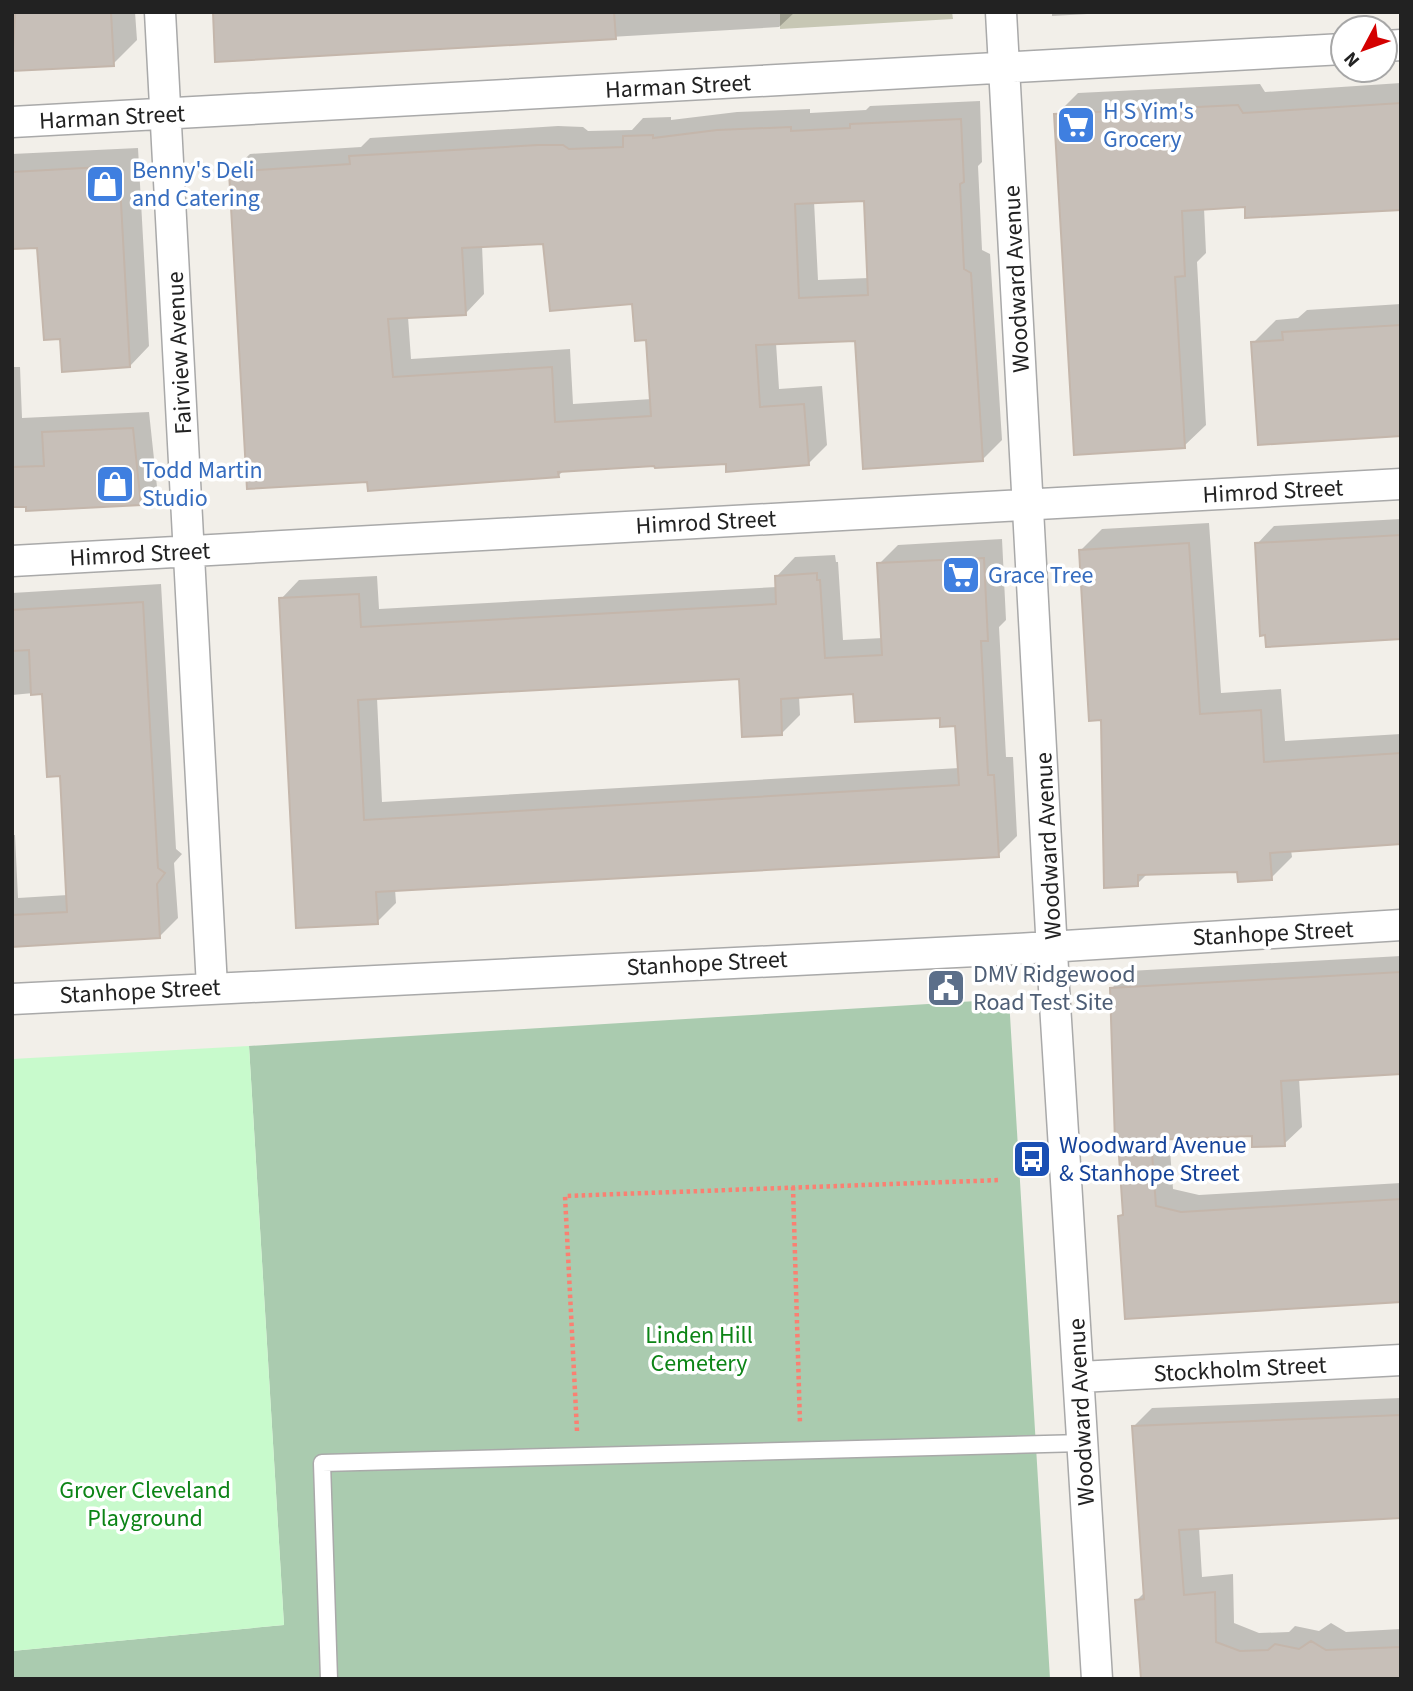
<svg xmlns="http://www.w3.org/2000/svg" width="1413" height="1691" viewBox="0 0 1413 1691" font-family="'Source Sans 3',sans-serif">
	<style>
		.construction { fill: #c7c7b4 }
		.cemetery { fill: #aacbaf }
		.park { fill: #c8facc }
		.shadow { fill: #0003; fill-rule: evenodd }
		.building { fill: #c7bfb8; stroke: #c4b6ab; stroke-width: 2; fill-rule: evenodd }
		.lines { fill: none; stroke-linecap: round; stroke-linejoin: round }
		.lane-casing { stroke: #a9a9a9; stroke-width: 19 }
		.street-casing { stroke: #a9a9a9; stroke-width: 33 }
		.path { stroke: #fa8072; stroke-width: 4.5; stroke-dasharray: 3.5 3.5; stroke-linecap: butt }
		.lane { stroke: #fff; stroke-width: 16 }
		.street { stroke: #fff; stroke-width: 30 }
		.labels { text-anchor: middle; stroke-width: 7; stroke-linejoin: round; paint-order: stroke }
		.street-label { font-size: 24px; fill: #222; stroke: #fff }
		.shop-label { font-size: 24px; fill: #366cbe; stroke: #fff; text-anchor: start }
		.service-label { font-size: 24px; fill: #4e5e75; stroke: #fff; text-anchor: start }
		.transit-label { font-size: 24px; fill: #164399; stroke: #fff; text-anchor: start }
		.park-label { font-size: 24px; fill: #0c8416; stroke: #fff }
	</style>
	<rect width="100%" height="100%" fill="#f2efe9"/>
	<path class="construction" d="M780,12H952L953,19L780,29Z"/>
	<path class="cemetery" d="M1009,999L1050,1679H12V1651L284,1625L249,1046Z"/>
	<path class="park" d="M249,1046L284,1625L12,1651V1059Z"/>
	<path class="shadow" d="M12,12H135L137,40L113,64L12,69Z
		M214,12H795L779,27L217,60Z
		M1052,12H1123L1052,16Z
		M1401,83V208L1246,205L1204,208L1206,253L1197,262L1206,425L1184,446L1056,115L1078,93L1260,84L1265,92Z
		M980,101L982,162L978,166L982,250L990,254L1002,440L983,459L856,339L776,343L779,389L822,386L827,445L808,464H656L564,470L558,476L369,480L231,172L250,154L361,147L370,138L558,126L583,127L588,131L632,130L643,118L671,117V120L737,112L810,109V113L866,110L870,106ZM865,199L869,278L818,280L814,201ZM545,242L633,302L648,338L652,399L573,404L570,349L411,359L408,317L466,313L484,294L482,245Z
		M138,148L149,346L130,366L62,337L39,246L12,247V154Z
		M1401,304V434L1253,343L1276,320L1298,318L1307,310Z
		M12,367H20L22,418L149,412L157,487L140,504L12,505Z
		M1401,519V637L1257,544L1274,526Z
		M1209,523L1221,693L1281,689L1285,741L1401,734V843L1291,850L1292,857L1271,878L1239,870L1148,873L1137,884L1102,718L1080,551L1102,529Z
		M1002,539L1006,620L999,627L1006,757H1013L1017,836L998,855L395,889L396,903L377,922L281,599L299,580L377,576L379,609L777,587V576L795,557L835,555L836,562H838L843,640L883,638L879,564L898,545ZM741,677L781,734L800,715L799,696L855,692L942,716L956,724L959,768L382,802L377,698Z
		M161,584L176,849L182,854L174,863L178,918L159,937L12,944V835H15L18,898L68,895L61,775L44,692L12,695V593Z
		M1401,956V1073L1299,1078L1302,1127L1284,1144L1253,1134L1169,1138L1173,1189L1199,1195L1401,1183V1301L1120,1216L1125,1212L1112,988L1129,971Z
		M1401,1398V1516L1199,1527L1202,1577L1233,1574L1234,1623L1259,1633L1289,1632L1295,1626L1319,1631L1331,1623L1346,1632L1401,1629V1679H1143L1137,1600L1145,1592L1133,1427L1152,1408Z"/>
	<path class="building" d="M15,12H111L114,66L12,71Z
		M213,12H614L616,39L215,62Z
		M1401,103V210L1245,218V207L1182,211L1185,276L1175,277L1185,448L1074,455L1054,114L1238,105L1243,113Z
		M961,119L964,182L960,184L964,269L971,273L983,461L863,469L855,341L756,345L760,407L804,404L809,465L726,472V464L655,468L654,466L558,472L559,477L368,491L367,482L247,489L229,172L350,164L349,156L538,145H563L569,149L623,147V136L653,135V138L717,130L791,127V131L850,128V124ZM864,201L868,295L799,298L795,204ZM543,244L550,311L632,304L635,341L646,340L651,416L555,422L552,367L393,377L388,319L466,315L462,248Z
		M119,166L130,367L62,372L60,339L44,340L37,248L12,249V172Z
		M1401,325V436L1258,445L1251,342L1283,340L1282,332Z
		M133,428L141,505L26,511V507H12V467L44,466L42,432Z
		M1401,535V639L1266,647L1265,635L1260,636L1255,543Z
		M1189,543L1200,714L1261,710L1264,762L1401,753V844L1270,853L1272,880L1238,882L1237,872L1138,875V886L1104,888L1101,720L1089,721L1079,550Z
		M984,558L988,641H981L988,775H994L999,857L376,892L378,924L296,928L279,598L359,594L361,627L776,604L775,576L817,573V580H820L825,658L882,655L877,563ZM739,679L742,737L782,735L781,699L853,694L855,722L940,718V727L955,726L959,785L364,820L358,700Z
		M143,602L158,868L165,873L157,884L160,938L12,947V915L67,912L60,776L47,777L42,694L31,695L29,650L12,651V610Z
		M1401,972V1074L1281,1081L1285,1146L1252,1147V1136L1151,1140L1156,1206L1181,1212L1401,1199V1302L1125,1319L1118,1216L1123,1215L1118,1141L1115,1142L1110,988Z
		M1401,1415V1518L1179,1530L1184,1595L1215,1592L1216,1642L1240,1651L1268,1650L1275,1644L1299,1649L1311,1641L1326,1650L1401,1647V1679H1141L1135,1600L1144,1599L1132,1426Z"/>
	<g class="lines">
		<defs>
			<path id="lane" d="M329,1679L322,1463L1083,1443"/>
			<path id="street" d="M160,12L212,987
				M1001,12L1054,988L1097,1679
				M1385,46L1401,45
				M12,122L1343,49
				M12,561L1401,484
				M12,999L1016,949L1401,925
				M1080,1377L1401,1360"/>
		</defs>
		<use href="#lane" class="lane-casing"/>
		<use href="#street" class="street-casing"/>
		<path class="path" d="M793,1187L800,1424
			M577,1431L565,1196L1001,1180"/>
		<use href="#lane" class="lane"/>
		<use href="#street" class="street"/>
	</g>
	<defs>
		<symbol id="supermarket-square" viewBox="-11 -11 22 22"><rect x="-9" y="-9" width="18" height="18" rx="4" fill="#3f7fe0" stroke="#fff"/><path d="M-6-5.5h2.5l.6 2H6L4.5 2H-2.5L-4.4-4H-6ZM-1.5 3.2a1.3 1.3 0 1 0 .1 0ZM3 3.2a1.3 1.3 0 1 0 .1 0Z" fill="#fff"/></symbol>
		<symbol id="shop-square" viewBox="-11 -11 22 22"><rect x="-9" y="-9" width="18" height="18" rx="4" fill="#3f7fe0" stroke="#fff"/><path d="M-5-2.5h2.3a2.7 3.5 0 0 1 5.4 0H5L5.5 6h-11ZM-1.5-2.5h3a1.5 2.3 0 0 0-3 0Z" fill="#fff"/></symbol>
		<symbol id="civic-square" viewBox="-11 -11 22 22"><rect x="-9" y="-9" width="18" height="18" rx="4" fill="#5c6f8a" stroke="#fff"/><path d="M-.6-6.5H3V-4.5H.6V-3L4-1V1h2V6H-6V1h2V-1L-.6-3ZM-1.2 2.5V6h2.4V2.5Z" fill="#fff"/></symbol>
		<symbol id="bus-square" viewBox="-11 -11 22 22"><rect x="-9" y="-9" width="18" height="18" rx="4" fill="#1a4fb4" stroke="#fff"/><path d="M-5-6H5V4H4V6H2V4H-2V6H-4V4H-5ZM-3.5-4V0h7V-4ZM-3.5 1.2v1.5H-2V1.2ZM2 1.2v1.5H3.5V1.2Z" fill="#fff"/></symbol>
	</defs>
	<g fill-rule="evenodd">
		<use href="#supermarket-square" x="1054" y="103" width="44" height="44"/>
		<use href="#shop-square" x="83" y="162" width="44" height="44"/>
		<use href="#shop-square" x="93" y="462" width="44" height="44"/>
		<use href="#supermarket-square" x="939" y="553" width="44" height="44"/>
		<use href="#civic-square" x="924" y="966" width="44" height="44"/>
		<use href="#bus-square" x="1010" y="1137" width="44" height="44"/>
	</g>
	<g class="labels">
		<g class="street-label">
			<text transform="translate(678 86) rotate(-3)" y="8">Harman Street</text>
			<text transform="translate(112 117) rotate(-3)" y="8">Harman Street</text>
			<text transform="translate(1016 279) rotate(-93)" y="8">Woodward Avenue</text>
			<text transform="translate(179 353) rotate(-93)" y="8">Fairview Avenue</text>
			<text transform="translate(1273 491) rotate(-3)" y="8">Himrod Street</text>
			<text transform="translate(706 522) rotate(-3)" y="8">Himrod Street</text>
			<text transform="translate(140 554) rotate(-3)" y="8">Himrod Street</text>
			<text transform="translate(1048 846) rotate(-93)" y="8">Woodward Avenue</text>
			<text transform="translate(1273 933) rotate(-3)" y="8">Stanhope Street</text>
			<text transform="translate(707 963) rotate(-3)" y="8">Stanhope Street</text>
			<text transform="translate(140 991) rotate(-3)" y="8">Stanhope Street</text>
			<text transform="translate(1240 1369) rotate(-3)" y="8">Stockholm Street</text>
			<text transform="translate(1081 1412) rotate(-93)" y="8">Woodward Avenue</text>
		</g>
		<g class="shop-label">
			<text x="1103" y="119">H S Yim's<tspan x="1103" dy="28">Grocery</tspan></text>
			<text x="132" y="178">Benny's Deli<tspan x="132" dy="28">and Catering</tspan></text>
			<text x="142" y="478">Todd Martin<tspan x="142" dy="28">Studio</tspan></text>
			<text x="988" y="583">Grace Tree</text>
		</g>
		<g class="service-label">
			<text x="973" y="982">DMV Ridgewood<tspan x="973" dy="28">Road Test Site</tspan></text>
		</g>
		<g class="transit-label">
			<text x="1059" y="1153">Woodward Avenue<tspan x="1059" dy="28">&amp; Stanhope Street</tspan></text>
		</g>
		<g class="park-label">
			<text x="699" y="1343">Linden Hill<tspan x="699" dy="28">Cemetery</tspan></text>
			<text x="145" y="1498">Grover Cleveland<tspan x="145" dy="28">Playground</tspan></text>
		</g>
	</g>
	<rect width="1413" height="1691" fill="none" stroke="#222222" stroke-width="28"/>
	<g transform="translate(1364 49) rotate(229)"><circle r="33" fill="#ffffff" stroke="#a7a7a7" stroke-width="2"/>
	<path d="M0-5L12 26L0 18L-12 26Z" fill="#d40000"/>
	<text y="-10" font-size="19" font-weight="bold" text-anchor="middle" fill="#222222">N</text>
	</g>
</svg>
